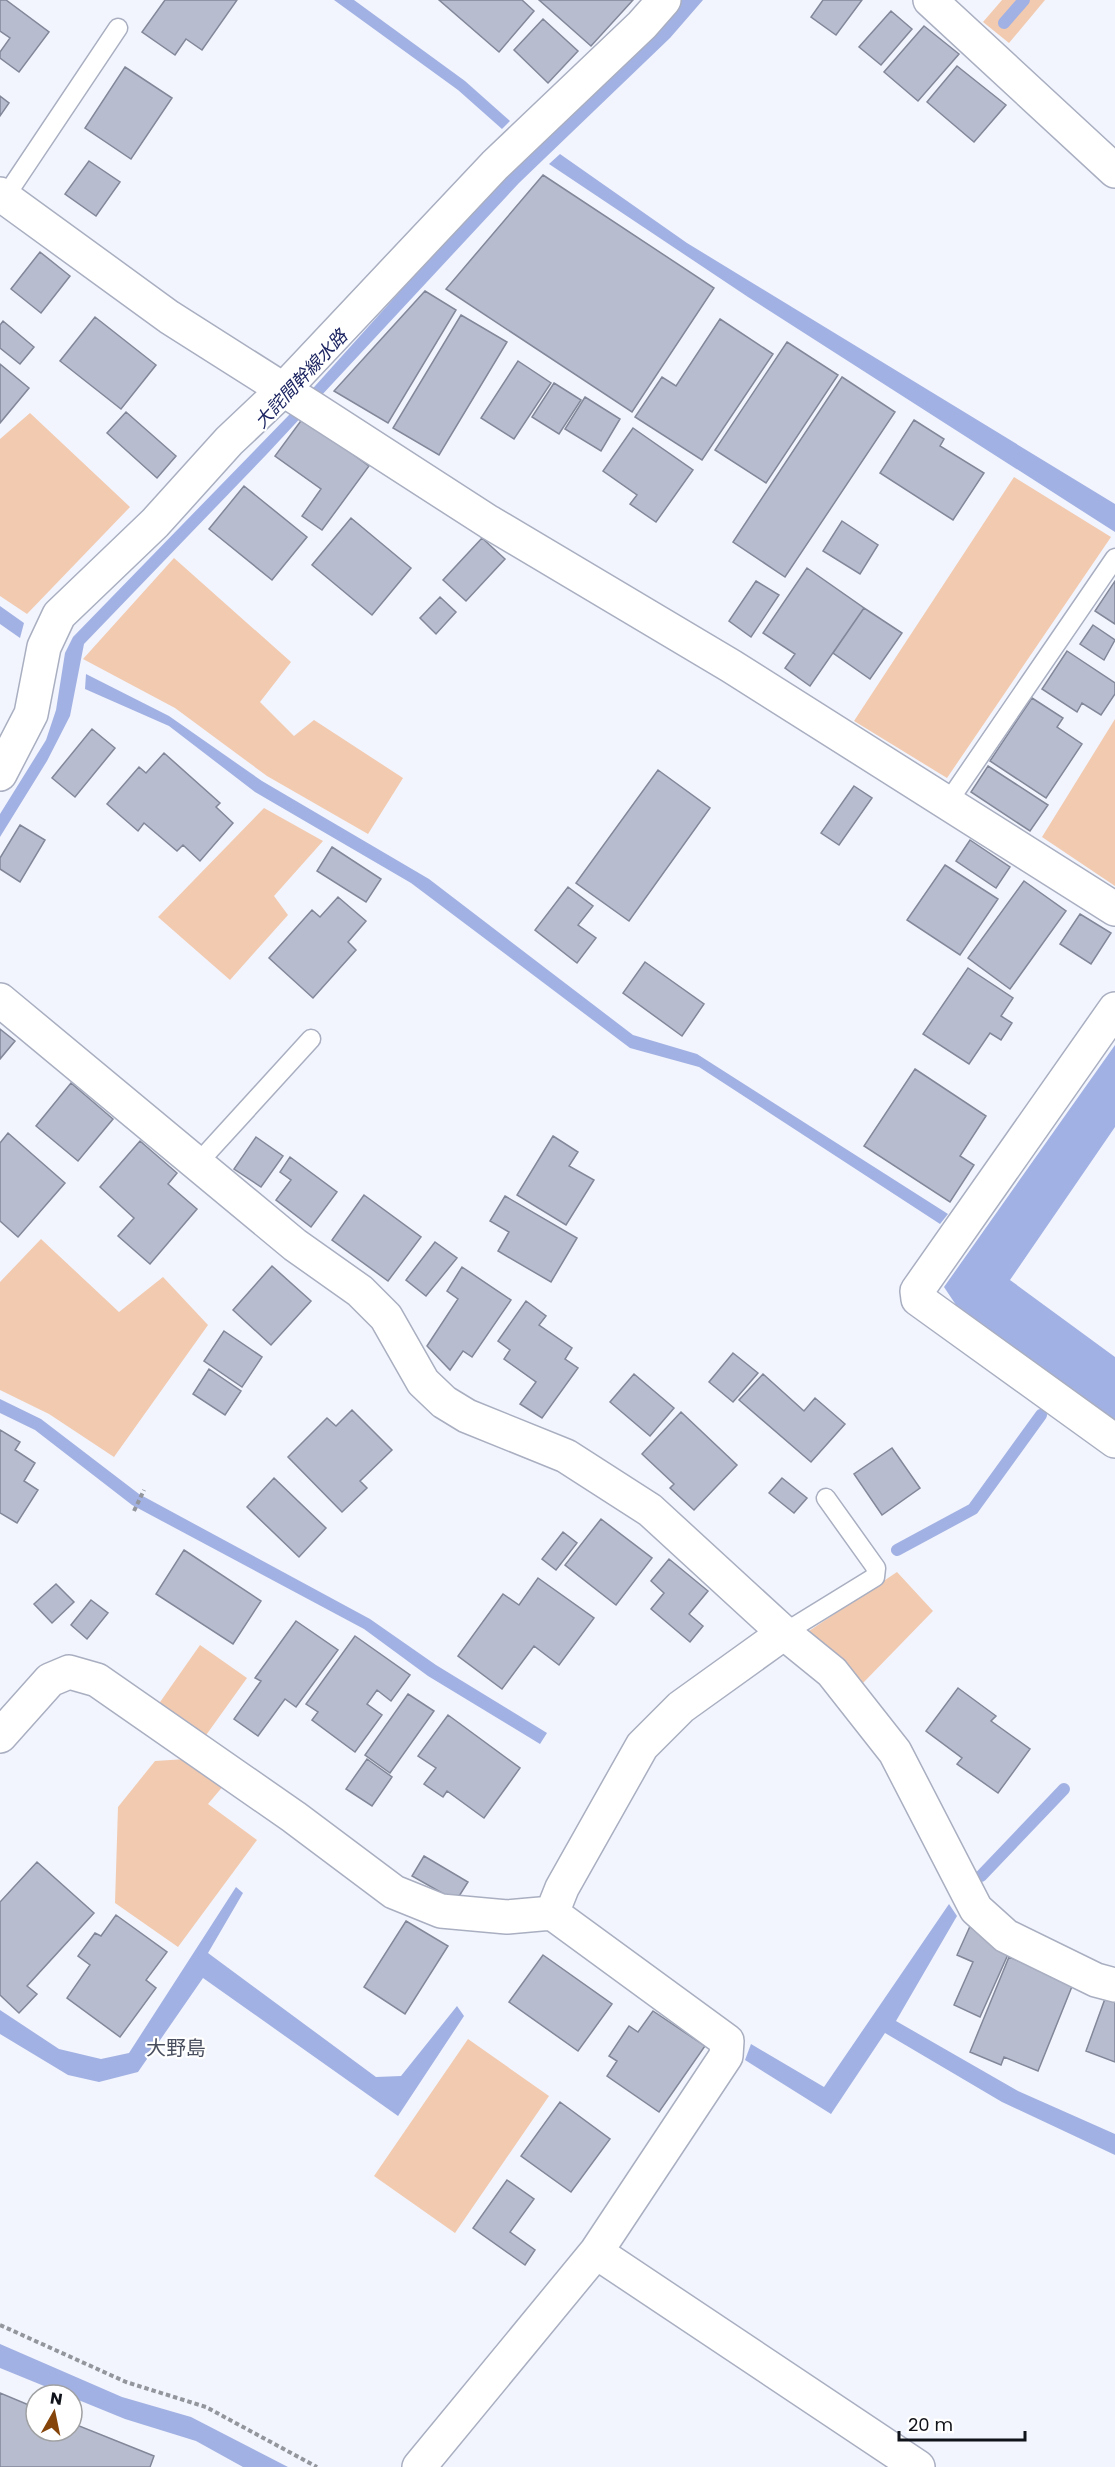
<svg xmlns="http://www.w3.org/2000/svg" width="1115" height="2467" viewBox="0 0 1115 2467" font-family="Poppins,'Noto Sans JP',sans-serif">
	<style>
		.green { fill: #f2cab0 }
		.water { fill: #a2b1e3 }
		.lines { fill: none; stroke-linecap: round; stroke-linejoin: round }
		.stream { stroke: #a2b1e3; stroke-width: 12 }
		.building { fill: #b7bdcf; stroke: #828799; stroke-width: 1.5 }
		.service-casing { stroke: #a9afc1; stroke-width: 21 }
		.minor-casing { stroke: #a9afc1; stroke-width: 36 }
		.path { stroke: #93969d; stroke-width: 4; stroke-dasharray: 4.5 3; stroke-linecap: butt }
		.service { stroke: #fff; stroke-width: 18 }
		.minor { stroke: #fff; stroke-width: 33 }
		.labels { text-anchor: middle; stroke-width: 4.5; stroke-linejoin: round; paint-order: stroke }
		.water-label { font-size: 18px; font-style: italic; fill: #1d2662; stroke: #fff }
		.quarter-label { font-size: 20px; fill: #4a4f5f; stroke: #fff }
	</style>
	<rect width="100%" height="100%" fill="#f2f5fd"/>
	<path class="green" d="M1002,0H1045L1009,43L983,22Z
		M30,413L130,507L27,614L0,596V439Z
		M1014,477L1111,537L947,778L854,721Z
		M174,558L291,662L260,702L294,736L314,720L403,778L368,834L267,776L175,708L83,659Z
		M1115,719V886L1042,837Z
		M264,808L323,841L274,896L288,915L230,980L158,917Z
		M41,1239L119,1312L163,1277L208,1325L114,1457L49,1414L0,1390V1282Z
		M897,1572L933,1611L863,1683L809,1631Z
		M200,1645L247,1678L204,1738L158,1705Z
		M186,1759L224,1785L208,1804L257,1840L178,1947L115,1903L118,1807L155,1761Z
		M468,2039L549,2096L455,2233L374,2176Z"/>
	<path class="water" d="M334,0H354L465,81L510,121L502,129L458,90Z
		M682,0H703L670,38L519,183L267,454L84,644L70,716L47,761L0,837V814L46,740L56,710L65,653L73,637L289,415L500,180L643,43Z
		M560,154L687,243L1115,504V532L748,297L549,164Z
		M0,606L24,623L20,638L0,624Z
		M86,674L169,716L262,781L429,879L633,1035L697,1054L948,1214L940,1224L699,1067L630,1048L411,883L255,792L169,726L85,689Z
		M1115,1045V1127L1010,1280L1115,1357V1421L960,1311L944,1287Z
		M0,1399L41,1419L139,1494L370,1619L436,1665L547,1733L540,1744L428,1676L364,1629L132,1505L35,1430L0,1413Z
		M236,1887L243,1893L208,1953L376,2077L401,2076L457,2006L464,2016L398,2116L203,1978L138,2072L99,2082L68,2075L0,2034V2010L59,2049L101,2059L129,2053Z
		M949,1904L957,1916L896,2021L1018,2091L1115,2134V2155L1002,2102L885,2033L831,2114L745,2060L751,2044L824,2087Z
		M0,2344L122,2397L191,2417L288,2467H243L196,2441L125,2419L0,2368Z"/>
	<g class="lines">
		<path class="stream" d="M1004,23L1024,0
			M897,1550L973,1509L1041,1415
			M981,1876L1064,1789"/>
	</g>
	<path class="building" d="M0,0H6L49,32L19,72L0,58V52L10,38L0,31Z
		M165,0H237L202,50L186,39L175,55L142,32Z
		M439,0H522L534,11L499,52Z
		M539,0H633L591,46Z
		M823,0H862L836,35L811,17Z
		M891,11L912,29L881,65L859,47Z
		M543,19L578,51L548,83L514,50Z
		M924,26L959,54L918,101L884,72Z
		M957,66L1006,105L974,142L927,102Z
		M125,67L172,98L131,159L85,128Z
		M0,96L9,103L0,116Z
		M89,161L120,182L96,216L65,194Z
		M543,175L714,288L632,412L446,289Z
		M40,252L70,276L41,313L11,289Z
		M425,291L456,310L388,423L334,391Z
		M461,315L507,342L439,455L393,428Z
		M95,317L156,365L121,409L60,361Z
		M720,319L773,354L702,460L635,417L662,377L676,386Z
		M3,321L34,347L20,364L0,348V325Z
		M787,342L838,375L766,483L715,450Z
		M518,361L551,383L514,439L481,418Z
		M0,364L29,388L0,423Z
		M842,377L895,412L785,577L733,542Z
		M554,383L581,400L559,434L532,417Z
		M585,397L620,419L601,451L565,429Z
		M126,412L176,456L157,478L107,433Z
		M303,418L369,466L322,530L302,516L321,489L275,456Z
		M914,420L944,439L940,446L984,473L953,520L880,473Z
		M633,428L693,470L656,522L630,504L637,495L603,471Z
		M244,486L307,537L272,580L209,529Z
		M351,518L411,568L372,615L312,565Z
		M842,521L878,545L860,574L823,551Z
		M482,538L505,559L466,601L443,580Z
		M807,568L864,608L810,686L785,668L795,654L763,633Z
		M756,581L779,595L751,637L729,621Z
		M1115,581V624L1095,611Z
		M440,597L456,612L436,634L420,618Z
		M864,608L902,633L870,679L833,653Z
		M1093,625L1115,640L1104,660L1080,644Z
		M1067,651L1115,683V694L1101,715L1082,703L1077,712L1042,689Z
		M1032,698L1063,718L1057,727L1082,744L1046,798L990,761Z
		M92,729L115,748L75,797L52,778Z
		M164,753L220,803L216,807L233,823L200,861L183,845L177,851L144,823L138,831L107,804L139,767L146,773Z
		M988,766L1048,805L1030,831L971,792Z
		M658,770L710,808L629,921L576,883Z
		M854,786L872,798L839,845L821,833Z
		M20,825L45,840L20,882L0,869V858Z
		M970,840L1010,867L996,888L956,861Z
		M332,847L381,879L366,902L317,871Z
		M945,865L998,899L960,955L907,920Z
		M1024,881L1066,911L1010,989L968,958Z
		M568,887L593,906L578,925L596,938L577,963L535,930Z
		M338,897L366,921L348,942L356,950L313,998L269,958L312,910L320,917Z
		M1080,914L1111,933L1091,964L1060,944Z
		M645,962L704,1004L682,1036L623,993Z
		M968,968L1013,998L1001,1016L1012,1023L1001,1040L990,1033L969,1064L923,1034Z
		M0,1029L15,1041L0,1059Z
		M915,1069L986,1116L960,1156L974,1165L950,1202L864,1146Z
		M71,1083L113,1119L78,1161L36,1126Z
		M8,1133L65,1183L18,1237L0,1221V1143Z
		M553,1136L578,1152L569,1166L594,1180L566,1225L517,1195Z
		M256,1137L283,1156L261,1187L234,1169Z
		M140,1141L177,1173L168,1184L197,1209L150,1264L118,1236L134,1218L100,1187Z
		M290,1157L337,1192L311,1227L276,1200L291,1180L280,1172Z
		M364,1195L421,1237L388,1281L332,1240Z
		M505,1196L577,1238L551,1282L498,1251L509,1232L490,1221Z
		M435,1242L457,1258L426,1296L406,1280Z
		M272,1266L311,1301L271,1345L233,1310Z
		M462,1267L511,1300L472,1357L463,1351L450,1370L427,1346L458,1299L447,1291Z
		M526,1301L546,1316L539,1325L572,1348L565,1359L578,1368L542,1418L520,1404L536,1382L504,1359L510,1350L498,1341Z
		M224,1331L262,1357L242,1387L204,1361Z
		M733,1353L758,1373L733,1402L709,1382Z
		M209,1369L241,1391L225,1415L193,1394Z
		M634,1374L674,1408L650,1436L610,1402Z
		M763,1374L804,1411L815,1398L845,1424L811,1462L739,1400Z
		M352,1410L392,1450L360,1481L367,1488L342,1512L288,1457L327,1418L336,1426Z
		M681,1412L737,1465L694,1510L670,1488L674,1484L642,1454Z
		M0,1430L20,1442L15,1450L35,1463L24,1481L38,1490L17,1523L0,1513Z
		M892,1448L920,1488L882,1515L854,1474Z
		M274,1478L326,1528L299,1557L247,1507Z
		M782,1478L807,1498L794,1513L769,1493Z
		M601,1519L652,1558L616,1605L565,1565Z
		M563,1532L577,1543L556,1570L542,1559Z
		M184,1550L261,1601L233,1644L156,1594Z
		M669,1559L708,1591L689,1614L703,1626L690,1642L651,1609L664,1593L651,1581Z
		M538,1578L594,1618L559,1665L534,1646L502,1689L458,1656L503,1594L519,1605Z
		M56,1584L74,1602L52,1623L34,1604Z
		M91,1600L108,1613L87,1639L71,1625Z
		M296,1621L338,1650L296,1707L285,1699L258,1736L234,1719L261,1681L255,1678Z
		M355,1636L410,1675L391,1701L377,1690L367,1704L382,1715L355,1752L312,1720L318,1712L306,1704Z
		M958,1688L996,1716L991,1721L1030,1749L998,1793L957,1764L962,1758L926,1731Z
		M408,1694L434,1711L390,1773L365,1755Z
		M448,1715L520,1768L484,1818L447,1791L443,1797L424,1784L436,1768L418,1756Z
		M367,1759L392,1777L372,1806L346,1789Z
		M424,1856L468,1882L456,1901L412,1876Z
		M37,1862L94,1913L27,1986L37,1994L19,2013L0,1995V1902Z
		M116,1915L167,1952L146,1980L156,1988L120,2037L67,1998L90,1965L78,1956L95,1933L101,1936Z
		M406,1921L448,1946L405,2014L364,1987Z
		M971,1924L1010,1950L980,2017L954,2005L973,1962L957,1955Z
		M543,1955L612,2004L578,2051L509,2002Z
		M1009,1957L1073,1984L1038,2071L1004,2057L1001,2065L970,2052Z
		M1106,1996L1115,1999V2062L1086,2051Z
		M653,2011L705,2046L659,2112L607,2076L617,2061L609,2056L629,2026L638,2032Z
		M560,2102L610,2139L571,2192L521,2156Z
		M507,2180L534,2199L510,2232L535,2250L525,2265L473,2228Z
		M0,2393L36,2408V2431H72V2423L154,2456L150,2467H0Z"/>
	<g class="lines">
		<defs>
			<path id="service" d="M5,197L118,28
				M948,802L1115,558
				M197,1164L311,1039
				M784,1633L875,1577L876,1568L826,1498"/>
			<path id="minor" d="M930,0L1115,171
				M0,194L169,317L314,409L489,522L731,666L1115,909
				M0,774L31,714L44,647L59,615L155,523L229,441L283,390L495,165L642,25L664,0
				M0,1000L295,1245L360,1291L386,1317L423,1382L444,1402L467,1416L566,1456L650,1510L784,1633L681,1707L642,1746L562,1888L552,1913L727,2041L726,2056L596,2252L419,2467
				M1115,1009L917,1291L918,1299L1115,1441
				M784,1633L832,1672L895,1752L976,1909L1006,1936L1096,1980L1115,1985
				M0,1736L50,1680L69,1672L97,1680L294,1817L394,1892L441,1911L507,1917L552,1913
				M596,2252L918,2467"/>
		</defs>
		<use href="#service" class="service-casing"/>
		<use href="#minor" class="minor-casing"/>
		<path class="path" d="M134,1511L144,1490
			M0,2325L126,2382L206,2407L317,2467"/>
		<use href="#service" class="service"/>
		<use href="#minor" class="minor"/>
	</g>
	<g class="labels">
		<g class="water-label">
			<text transform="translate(301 379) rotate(-47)" y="6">大詫間幹線水路</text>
		</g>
		<g class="quarter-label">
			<text x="176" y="2055">大野島</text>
		</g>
	</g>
	<g transform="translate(54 2413) rotate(9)"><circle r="28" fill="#ffffff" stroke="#a0a1a3" stroke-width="1.5"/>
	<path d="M0-4.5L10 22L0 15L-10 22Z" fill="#84440a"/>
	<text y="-9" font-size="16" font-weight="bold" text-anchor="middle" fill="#11131a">N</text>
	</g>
	<path d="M899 2431v9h126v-9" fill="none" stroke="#11131a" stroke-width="3"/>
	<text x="908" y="2431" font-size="18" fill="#11131a" stroke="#ffffff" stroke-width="4.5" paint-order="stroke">20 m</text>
</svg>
